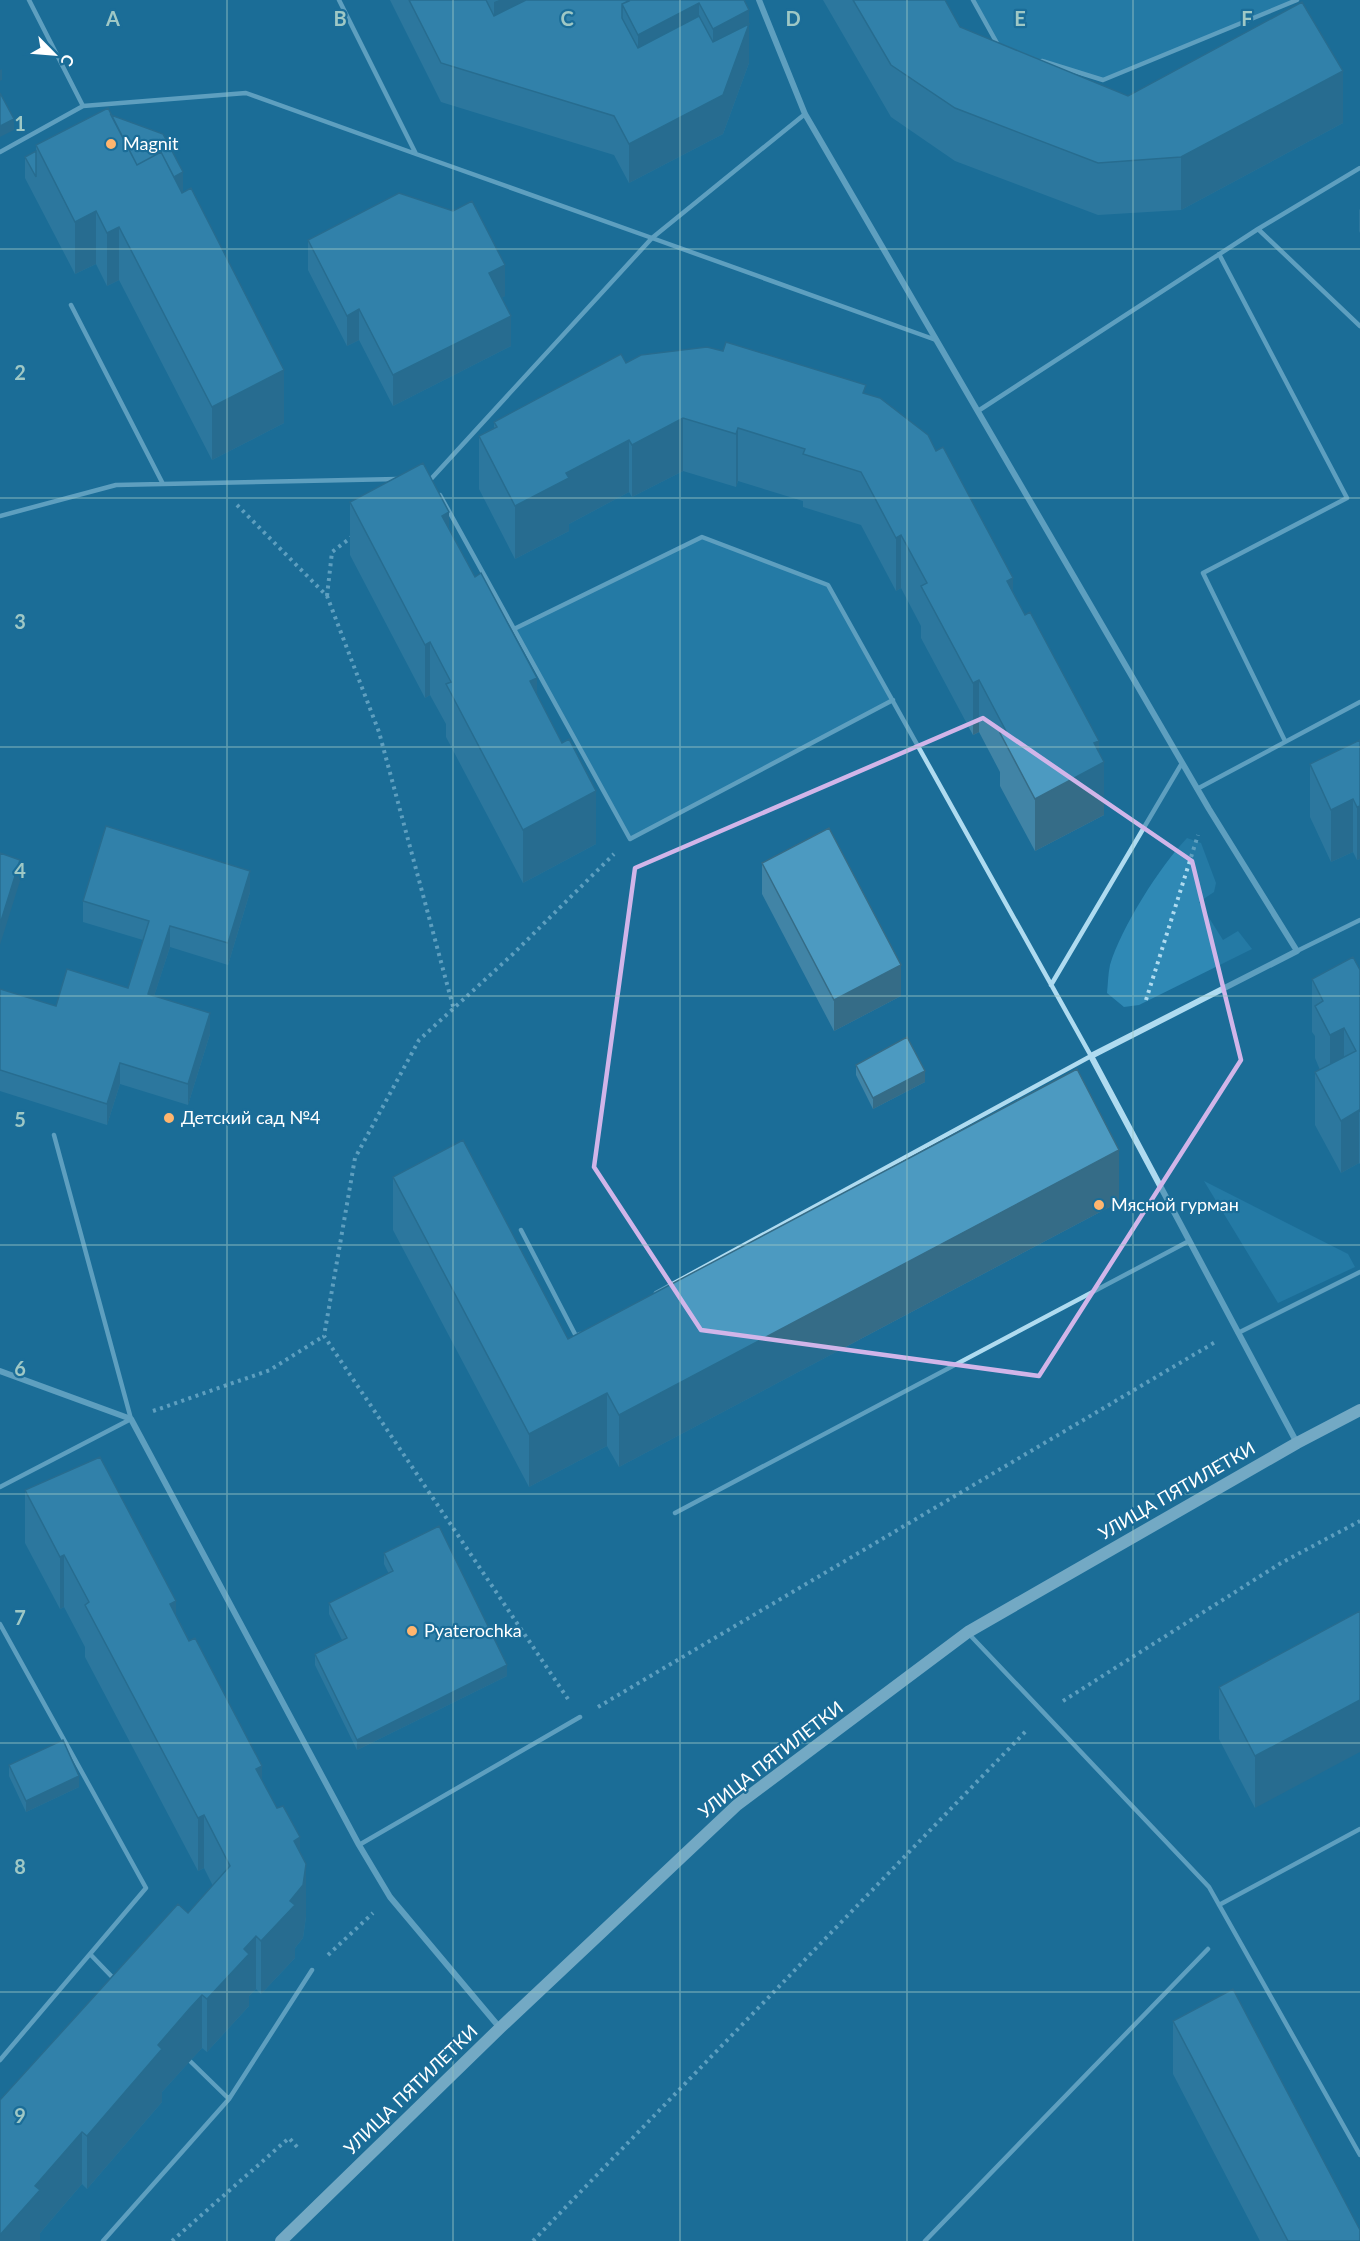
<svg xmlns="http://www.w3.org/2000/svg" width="1360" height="2241" viewBox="0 0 1360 2241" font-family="Lato,sans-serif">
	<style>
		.green { fill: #2f89b5 }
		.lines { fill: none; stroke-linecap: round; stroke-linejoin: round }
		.path { stroke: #afdbf0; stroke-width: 4; stroke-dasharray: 3 4.5; stroke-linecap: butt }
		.service { stroke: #afdbf0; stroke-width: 4.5 }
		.minor { stroke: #afdbf0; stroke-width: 6 }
		.secondary { stroke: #ddf1fb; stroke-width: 12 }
		.wall { fill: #4184a6 }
		.shaded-wall { fill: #356c87 }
		.building { fill: #4c9ac1; stroke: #356c87; stroke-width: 1.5 }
		.marked { fill: none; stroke: #d1b5e9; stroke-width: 4.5; stroke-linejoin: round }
		.grid { fill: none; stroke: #9fc8c5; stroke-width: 1.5; stroke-opacity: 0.55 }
		.poi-dot { fill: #ffb56e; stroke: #1b6d98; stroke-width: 2 }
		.labels { text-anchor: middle; stroke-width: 4.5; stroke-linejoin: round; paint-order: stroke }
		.poi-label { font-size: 18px; fill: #fff; stroke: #1b6d98; text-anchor: start }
		.street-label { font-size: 18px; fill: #fff; stroke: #1b6d98 }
		.grid-label { font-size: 20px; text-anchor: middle; font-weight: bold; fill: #9fc8c5; stroke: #1b6d98; stroke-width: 4.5; stroke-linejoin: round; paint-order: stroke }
	</style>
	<rect width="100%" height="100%" fill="#1b6d98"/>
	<path class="green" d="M973,0H1297L1103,80L999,47Z
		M702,537L828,585L893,700L630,839L514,629Z
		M1187,838L1201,843L1216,883L1214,892L1199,902L1223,940L1238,931L1252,949L1139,1005L1124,1007L1107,993C1108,984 1108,974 1110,965C1121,928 1160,866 1187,838Z
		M1204,1181L1348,1254L1355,1267L1278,1303Z"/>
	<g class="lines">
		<path class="path" d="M237,505L327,596L379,732L454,1010
			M327,596L332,552L353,536
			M1146,1000L1198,835
			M153,1411L270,1370L324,1336
			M568,1699L324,1336L355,1158L419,1040L513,954L614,854
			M1063,1701L1281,1563L1360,1521
			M598,1707L1217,1341
			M328,1955L373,1913
			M172,2241L289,2138L298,2148
			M533,2241L1027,1730"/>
		<path class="service" d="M29,0L83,106L246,93L416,154
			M339,0L416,154L652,238L805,114
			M973,0L998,45
			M1042,61L1103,80L1297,0
			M0,152L83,106
			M1258,229L1360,326
			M1219,254L1347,498L1203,573L1285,741
			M71,305L163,484
			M978,411L1258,229L1360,168
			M428,479H431L652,238L936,340
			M440,495L630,839L893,700
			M0,516L116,485L398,479
			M514,629L702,537L828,585L1091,1056L656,1293
			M1197,789L1360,702
			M1297,951L1360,920
			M1051,985L1182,763
			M521,1230L576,1336L580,1334
			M1238,1333L1360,1272
			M0,1487L131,1419L54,1135
			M675,1513L1189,1241
			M0,1624L146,1888L0,2060
			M968,1633L1209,1887L1360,2155
			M359,1845L580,1717
			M1219,1905L1360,1829
			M90,1954L115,1980
			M190,2061L229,2099
			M103,2241L229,2099L312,1970
			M925,2241L1208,1949"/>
		<path class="minor" d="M759,0L805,114L1209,809L1297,951L1091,1056L1297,1443
			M0,1371L131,1419L359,1845L390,1897L500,2028"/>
		<path class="secondary" d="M281,2241L500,2028L737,1805L968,1632L1297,1443L1360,1410"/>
	</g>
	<path class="wall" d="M390,0H744L749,63L723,134L629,183L614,155L441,102Z
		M823,0H945L960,27L1128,96L1343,123L1181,210L1098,215L955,161L891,117Z
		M111,115L183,192L284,423L212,460L119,280L107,286L96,264L75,274L25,178V157L36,151V145Z
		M1360,209V233L1359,231V210Z
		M308,240L505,296L502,297L511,346L393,406L359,340L347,346L308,270Z
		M626,363L866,394L1013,592L1099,753L1104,815L1035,851L1000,786V772L979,732L973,735L921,638V626L901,588L896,591L861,525L803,507V501L738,481L736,487L683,471L632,497L629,492L569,524V531L515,559L479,489V436L494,428V422Z
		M350,502L449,528L537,694L596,844L523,883L446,737V724L430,695L425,698L350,555Z
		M1360,740V859L1357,860L1353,852L1331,862L1310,817V764Z
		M762,863L901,996L834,1031L762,894Z
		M250,892L228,965L170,947L154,996L210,1034L188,1105L120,1084L107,1125L0,1091V989L56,1006L128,988L143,940L83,922V901Z
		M1360,970V1164L1359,1163L1341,1173L1315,1125V1072L1320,1070L1315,1058V1036L1312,1032V979Z
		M856,1065L925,1082L873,1109L856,1075Z
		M393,1177L568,1339L1119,1202L619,1467L607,1446L529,1487L393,1230Z
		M25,1490L176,1615L300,1853L306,1917L303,1938L295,1948V1958L261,1994L256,1989L249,1996V2006L207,2052L202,2048L190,2061L162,2092V2102L87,2189L82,2184L40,2233V2241H0L188,1913L213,1886L204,1868L198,1871L85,1657V1647L64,1607L60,1609L25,1543Z
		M384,1553L507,1676L357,1750L315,1665V1654L342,1640L329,1614V1603L389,1574L384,1564Z
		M1360,1611L1255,1808L1219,1739V1687Z
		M9,1765L79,1787L26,1812L9,1776Z
		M1173,2021L1360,2241H1260L1173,2074Z"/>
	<path class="shaded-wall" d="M499,0H557L494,55V2Z
		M699,3V55L638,87V35Z
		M749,10V63L723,134L629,183V144L713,81V29Z
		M2,69V80L0,81V70Z
		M1343,71V123L1181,210V157Z
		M14,119V130L0,137V126Z
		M183,172V193L137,196Z
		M96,211V264L75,274V222Z
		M119,227V280L107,286V233Z
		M505,265V296L489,304V273Z
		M359,309V340L347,346V316Z
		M511,316V346L393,406V375Z
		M284,370V423L212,460V407Z
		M683,418V471L632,497V445Z
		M738,428V481L736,487V434Z
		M629,440V492L569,524V531L515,559V506L566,473Z
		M449,512V565L442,516Z
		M901,535V588L896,591V538Z
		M1013,578V631L1007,581Z
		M430,642V695L425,698V645Z
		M537,678V730L530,681Z
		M979,680V732L973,735V683Z
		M1099,741V765L1104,762V815L1035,851V799L1094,743Z
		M596,791V844L523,883V830Z
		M1353,799V852L1331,862V810Z
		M1360,806V859L1357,860V807Z
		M20,860V881L0,945V924Z
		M250,871V892L228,965V943Z
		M170,926V947L148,1015V994Z
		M901,965V996L834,1031V1000Z
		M210,1013V1034L188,1105V1084Z
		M1344,1028V1080L1330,1088V1035Z
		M120,1063V1084L107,1125V1104Z
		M925,1071V1082L873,1109V1098Z
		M1359,1110V1163L1341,1173V1121Z
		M1119,1150V1202L619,1467V1415Z
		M607,1393V1446L529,1487V1434Z
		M64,1555V1607L60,1609V1557Z
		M176,1601V1654L170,1604Z
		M507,1665V1676L357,1750V1740Z
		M1360,1700V1752L1255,1808V1756Z
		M262,1766V1819L256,1769Z
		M79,1776V1787L26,1812V1801Z
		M204,1815V1868L198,1871V1818Z
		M300,1837V1890L306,1864V1917L303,1938L295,1948V1958L261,1994V1941L294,1841Z
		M256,1936V1989L249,1996V2006L207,2052V1999L244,1949Z
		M202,1995V2048L162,2092V2102L87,2189V2136L158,2045Z
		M82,2132V2184L40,2233V2241H0V2235L35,2186Z"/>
	<path class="building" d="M409,0H486L494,16L526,0H628L629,1L622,4V18L638,48L699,16L713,42L749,24L723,95L629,144L614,116L441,63Z
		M630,0H744L749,10L713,29L699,3L638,35L622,4Z
		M853,0H945L960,27L1128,96L1302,2L1343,71L1181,157L1098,163L955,108L891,65Z
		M0,93L14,119L0,126Z
		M108,108L137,165L161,152L182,193L191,188L284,370L212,407L119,227L107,233L96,211L75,222L36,145Z
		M111,115L163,134L183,172L174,177L161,152L137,165Z
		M36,151V177L25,157Z
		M399,193L453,211L472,201L505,265L489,273L511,316L393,375L359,309L347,316L308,240Z
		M726,342L866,385L863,393L880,398L928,435L936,451L943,447L1013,578L1007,581L1025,615L1030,612L1099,741L1094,743L1104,762L1035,799L1000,733L1006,731L979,680L973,683L921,586L927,583L901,535L896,538L861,472L803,454L805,449L738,428L736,434L683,418L632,445L629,440L566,473L569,478L515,506L479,436L497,427L494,422L621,354L626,363L641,355L707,347L723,351Z
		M423,463L449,512L442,516L475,577L481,573L537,678L530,681L562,743L569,739L596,791L523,830L446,684L451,682L430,642L425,645L350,502Z
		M1360,740V806L1357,807L1353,799L1331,810L1310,764Z
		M106,826L250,871L228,943L170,926L148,994L210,1013L188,1084L120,1063L107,1104L0,1070V989L56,1006L67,969L128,988L149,921L83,901Z
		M829,828L901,965L834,1000L762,863Z
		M0,853L20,860L0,924Z
		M1353,957L1360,970V1112L1359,1110L1341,1121L1315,1072L1356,1051L1344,1028L1330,1035L1315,1006L1323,1001L1312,979Z
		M907,1037L925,1071L873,1098L856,1065Z
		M1077,1069L1119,1150L619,1415L607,1393L529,1434L393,1177L463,1140L568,1339Z
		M100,1457L176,1601L170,1604L189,1641L195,1638L262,1766L256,1769L277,1808L283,1806L300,1837L294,1841L306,1864L303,1885L290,1901L295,1905L261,1941L256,1936L244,1949L249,1954L207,1999L202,1995L190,2008L158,2045L162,2049L87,2136L82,2132L35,2186L40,2190L0,2235V2100L178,1904L188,1913L230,1866L204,1815L198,1818L85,1605L89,1602L64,1555L60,1557L25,1490Z
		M439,1526L507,1665L357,1740L315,1654L347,1638L329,1603L393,1571L384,1553Z
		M1360,1611V1700L1255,1756L1219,1687Z
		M63,1740L79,1776L26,1801L9,1765Z
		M1233,1989L1360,2230V2241H1288L1173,2021Z"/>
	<path d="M0 0H1360V2241H0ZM983,718L1192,861L1241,1060L1039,1376L701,1330L594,1167L635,868Z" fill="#1b6d98" fill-opacity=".55" fill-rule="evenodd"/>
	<path class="marked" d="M983,718L1192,861L1241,1060L1039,1376L701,1330L594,1167L635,868Z"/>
	<path class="grid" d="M227,0V2241M453,0V2241M680,0V2241M907,0V2241M1133,0V2241M0,249H1360M0,498H1360M0,747H1360M0,996H1360M0,1245H1360M0,1494H1360M0,1743H1360M0,1992H1360"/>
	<g class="poi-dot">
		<circle cx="111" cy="144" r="6"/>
		<circle cx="169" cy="1118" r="6"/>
		<circle cx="1099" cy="1205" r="6"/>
		<circle cx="412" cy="1631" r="6"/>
	</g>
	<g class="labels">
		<g class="poi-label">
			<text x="123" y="150">Magnit</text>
			<text x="181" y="1124">Детский сад №4</text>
			<text x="1111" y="1211">Мясной гурман</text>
			<text x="424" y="1637">Pyaterochka</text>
		</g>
		<g class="street-label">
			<text transform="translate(1177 1491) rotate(-30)" y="6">УЛИЦА ПЯТИЛЕТКИ</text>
			<text transform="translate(771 1760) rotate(-38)" y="6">УЛИЦА ПЯТИЛЕТКИ</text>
			<text transform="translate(411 2090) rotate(-44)" y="6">УЛИЦА ПЯТИЛЕТКИ</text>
		</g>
	</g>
	<g class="grid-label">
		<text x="113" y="26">A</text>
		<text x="340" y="26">B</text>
		<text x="567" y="26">C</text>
		<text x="793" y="26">D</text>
		<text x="1020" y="26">E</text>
		<text x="1247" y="26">F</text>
		<text x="20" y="131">1</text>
		<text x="20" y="380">2</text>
		<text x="20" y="629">3</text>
		<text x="20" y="878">4</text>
		<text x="20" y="1127">5</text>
		<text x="20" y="1376">6</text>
		<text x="20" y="1625">7</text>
		<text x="20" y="1874">8</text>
		<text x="20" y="2123">9</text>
	</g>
	<g transform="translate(54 54) rotate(115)" stroke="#1b6d98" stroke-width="4.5" paint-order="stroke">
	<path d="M0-4.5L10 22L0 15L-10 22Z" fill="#ffffff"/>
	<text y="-9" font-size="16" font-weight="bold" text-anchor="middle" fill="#ffffff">С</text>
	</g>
</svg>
